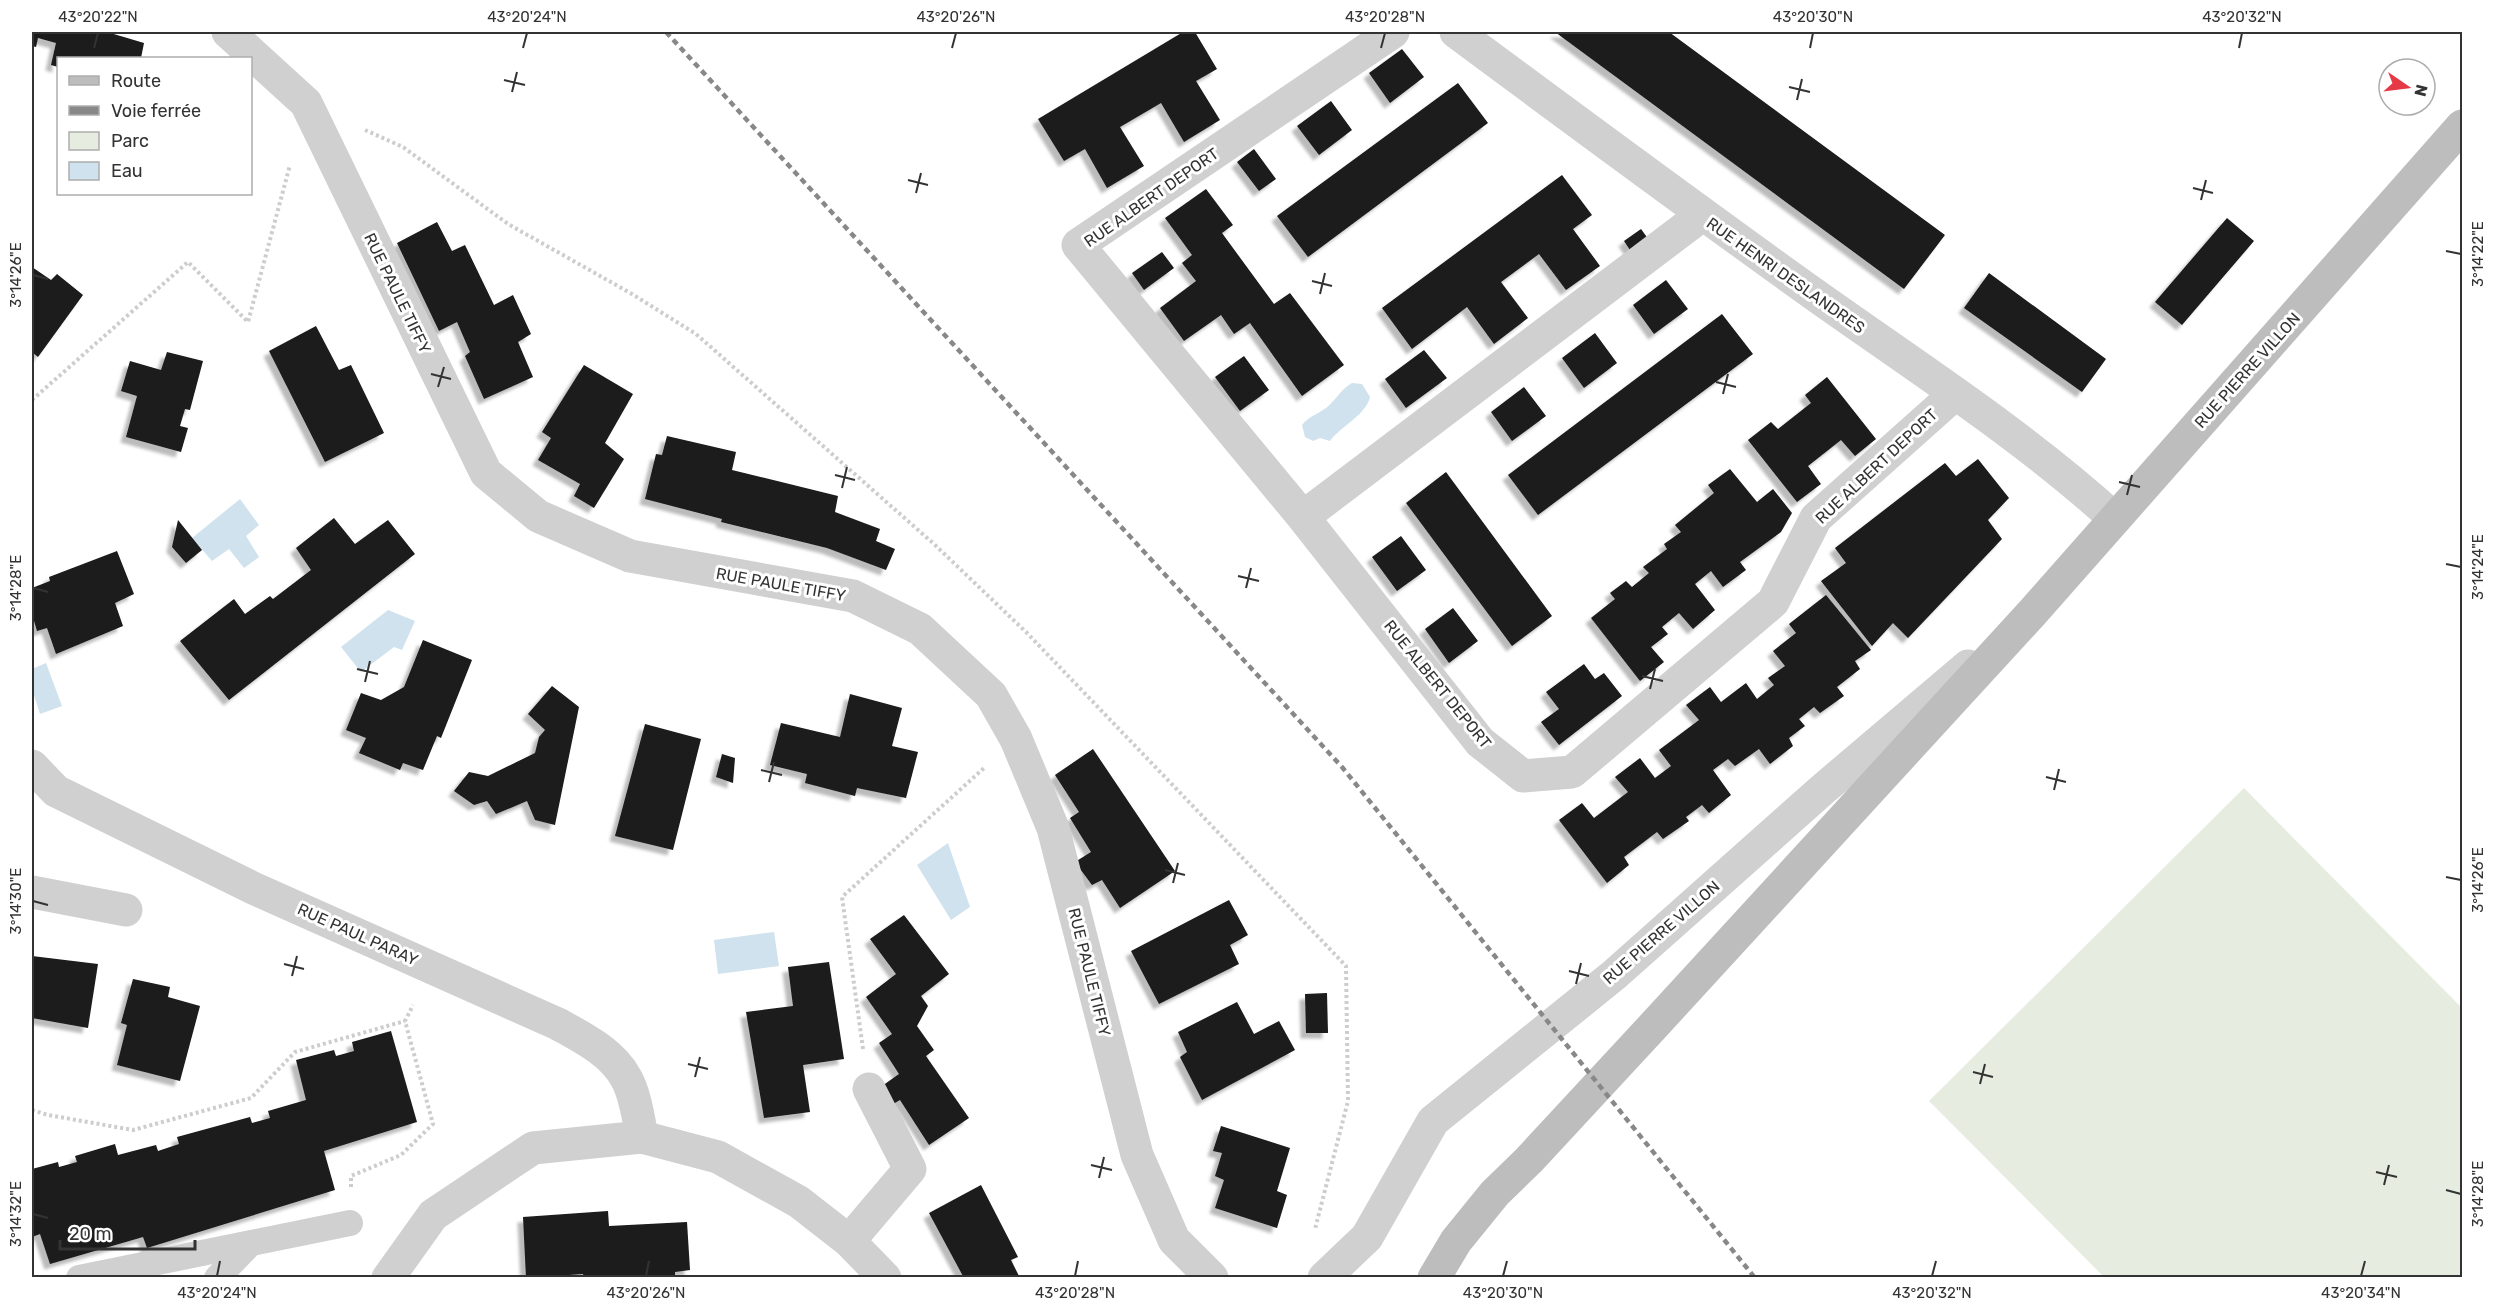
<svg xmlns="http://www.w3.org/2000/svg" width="2494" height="1309" viewBox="0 0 2494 1309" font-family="Rubik,sans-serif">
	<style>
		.green { fill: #e6ecdf }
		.water { fill: #cfe2ee }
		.building { fill: #1a1a1a; filter: url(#shadow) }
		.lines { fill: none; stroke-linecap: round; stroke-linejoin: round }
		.path { stroke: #cdcdcd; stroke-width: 4; stroke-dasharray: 3 3; stroke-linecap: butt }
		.lane { stroke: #d0d0d0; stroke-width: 26 }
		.street { stroke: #d0d0d0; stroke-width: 33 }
		.secondary { stroke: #bdbdbd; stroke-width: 33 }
		.rail { stroke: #888; stroke-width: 4.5; stroke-dasharray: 6 4.5; stroke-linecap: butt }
		.ticks { fill: none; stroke: #333; stroke-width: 2 }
		.labels { text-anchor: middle; stroke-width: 6; stroke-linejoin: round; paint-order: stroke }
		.street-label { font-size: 16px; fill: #333; stroke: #fff }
		.neatline { fill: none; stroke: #333; stroke-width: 2 }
		.ticks-label { font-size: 15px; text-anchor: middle; fill: #333 }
	</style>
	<defs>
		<filter id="shadow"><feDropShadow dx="-5.5" dy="5.5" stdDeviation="1.5" flood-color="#0004"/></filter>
	</defs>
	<rect width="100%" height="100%" fill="#fff"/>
	<path class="green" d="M2244,788L2462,1008V1277H2104L1929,1101Z"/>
	<path class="water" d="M1352,383L1362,384L1370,397C1366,415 1341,426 1330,441L1320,438L1313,441L1305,437L1302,425C1309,416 1318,414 1326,408C1336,400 1341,389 1352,383Z
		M240,499L259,525L246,536L259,557L244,568L229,549L212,561L192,538Z
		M388,610L415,621L402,650L394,647L361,672L341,647Z
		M46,663L62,706L40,714L32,689V669Z
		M948,843L970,907L951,920L917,865Z
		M774,932L779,966L718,974L714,940Z"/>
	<path class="building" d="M32,32H107L144,43L141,58H58V67L51,65L56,43L38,38L36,47L32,46Z
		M1183,32H1195L1217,69L1196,81L1220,120L1184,142L1161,103L1120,127L1144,166L1107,188L1085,149L1064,161L1038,119Z
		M1555,32H1669L1945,235L1904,289Z
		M1402,49L1424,77L1390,103L1369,73Z
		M1458,83L1488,123L1308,257L1277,216Z
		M1331,101L1352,130L1319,155L1297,126Z
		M1254,149L1276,179L1259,191L1237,162Z
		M1562,175L1592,215L1573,229L1600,266L1566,290L1539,254L1501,282L1528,318L1494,344L1467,307L1412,349L1382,308Z
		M1206,189L1233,225L1222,233L1274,304L1290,293L1344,365L1302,396L1250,323L1234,334L1221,315L1184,341L1160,308L1196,281L1182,263L1192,255L1165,218Z
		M2227,218L2254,241L2182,325L2155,302Z
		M437,222L452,251L465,245L494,305L513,295L531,334L518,342L533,377L484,399L465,356L470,352L457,322L439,331L397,243Z
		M1641,229L1649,240L1632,253L1624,241Z
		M1162,252L1174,268L1144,290L1132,273Z
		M32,267L51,280L57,274L83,295L38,357L32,352Z
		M1989,273L2106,359L2082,392L1964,308Z
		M1666,280L1688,309L1654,334L1633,305Z
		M1722,314L1753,354L1538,515L1508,475Z
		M316,326L339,370L351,365L384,433L325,462L269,351Z
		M1595,333L1617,363L1584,388L1562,358Z
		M1424,350L1447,378L1406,408L1385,379Z
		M167,352L203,361L190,410L185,409L180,426L188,428L181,452L126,437L137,396L121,391L130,361L161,370Z
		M1244,356L1269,390L1240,411L1215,377Z
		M584,365L633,394L605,443L624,459L594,508L574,496L580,484L538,460L551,438L542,432Z
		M1827,377L1876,439L1855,456L1841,440L1808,466L1821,484L1797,502L1748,440L1771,422L1778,429L1811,403L1805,395Z
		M1524,387L1546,416L1512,441L1491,412Z
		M667,436L736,452L732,470L838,496L835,512L880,529L876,541L895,549L886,570L827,548L721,522L722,519L645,499L656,454L662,455Z
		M1978,459L2009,498L1988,520L2002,539L1908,638L1893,623L1872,646L1821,581L1846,563L1835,548L1945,463L1956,476Z
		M1730,469L1757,502L1773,489L1792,513L1781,532L1740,562L1746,570L1723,587L1711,571L1695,584L1715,610L1693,629L1679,613L1662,627L1668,634L1651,647L1664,662L1640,681L1591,618L1615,599L1610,593L1626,581L1632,587L1649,573L1643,567L1667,549L1664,544L1681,532L1675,525L1714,493L1708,485Z
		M1446,472L1552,616L1512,646L1406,503Z
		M334,518L355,544L388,520L415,554L229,700L180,641L234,599L245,614L270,596L273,599L311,570L296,548Z
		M178,520L202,550L186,563L172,547Z
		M1401,536L1426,570L1397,591L1372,557Z
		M117,551L134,594L115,603L123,626L56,654L47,628L37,631L32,614V588L50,581L49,577Z
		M1826,595L1871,650L1855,661L1860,669L1837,687L1844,696L1820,713L1814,707L1799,719L1805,726L1789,738L1793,746L1770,764L1759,749L1735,766L1728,759L1713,770L1731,795L1709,813L1702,805L1686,817L1689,821L1663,839L1657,832L1624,857L1629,865L1607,883L1559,820L1582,803L1594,818L1628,792L1615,777L1640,758L1655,778L1671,766L1659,750L1699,720L1686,705L1710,687L1721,702L1746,683L1757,699L1774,685L1768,678L1785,666L1773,651L1796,633L1789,624Z
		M1453,608L1478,641L1449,663L1425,629Z
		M423,640L472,660L441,738L437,736L423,770L403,763L400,770L359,753L366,738L346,730L361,693L381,700L404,687Z
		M1584,664L1595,679L1604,673L1622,696L1559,745L1541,722L1559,709L1546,692Z
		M552,686L579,707L555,825L535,820L527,801L496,814L487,801L474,805L454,791L469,772L488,776L535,753L539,737L545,730L528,714Z
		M850,694L902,708L892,746L918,752L906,798L857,788L855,796L805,783L807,774L770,765L781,723L840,737Z
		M645,724L701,739L673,850L615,836Z
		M1093,749L1175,871L1120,908L1102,880L1092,885L1075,862L1091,852L1070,818L1079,812L1055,775Z
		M722,754L735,758L733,783L716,777Z
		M1229,900L1248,935L1230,945L1239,964L1159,1004L1131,951Z
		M904,915L949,974L921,996L928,1006L917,1026L934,1050L926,1056L969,1118L929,1145L900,1100L886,1108L875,1091L899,1074L879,1043L892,1034L866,997L896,974L870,939Z
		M32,956L98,964L88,1028L32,1018Z
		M829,962L844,1059L803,1065L810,1112L764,1118L746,1012L793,1006L788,967Z
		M133,979L170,987L168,997L200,1006L180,1081L117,1065L127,1025L121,1023Z
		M1327,993L1328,1033H1306L1305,994Z
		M1237,1002L1254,1034L1279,1021L1295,1050L1202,1100L1180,1057L1187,1052L1178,1032Z
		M391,1031L417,1122L324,1151L335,1190L147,1248L143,1237L50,1264L40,1234L32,1237V1169L58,1162L59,1167L77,1162L75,1156L115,1144L118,1155L156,1145L158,1151L179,1144L177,1137L250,1117L252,1123L270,1118L268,1111L306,1100L296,1060L334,1050L336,1056L354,1051L352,1042Z
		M1221,1126L1290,1148L1277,1191L1287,1195L1277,1228L1215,1208L1224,1180L1215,1176L1222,1153L1213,1151Z
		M981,1185L1018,1257L1011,1260L1020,1278H964L929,1213Z
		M608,1211L609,1226L687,1222L690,1270L675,1272V1278H584L583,1274L526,1278L523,1217Z"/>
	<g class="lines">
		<path class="path" d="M365,130L403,147L508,224L632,294L696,334L934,544L1027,633L1346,966L1348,1101L1315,1229
			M32,400L188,262L248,322L290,165
			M863,1049L842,897L984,768
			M32,1110L48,1115L133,1130L251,1098L295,1052L405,1021
			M351,1187V1176L401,1155L433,1124L405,1021L413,1005"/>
		<path class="lane" d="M79,1278L350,1223
			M217,1278L249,1245"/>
		<path class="street" d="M228,32L306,103L486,473L538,516L630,556L853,596L920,629L991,695L1016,739L1053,828L1137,1155L1174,1240L1212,1278
			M1393,32L1078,245L1303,517L1480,742L1523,776L1572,772L1773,602L1816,518L1955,394
			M1456,32C1576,121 1696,210 1818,297C1918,368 2024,436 2115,519
			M1303,517L1702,215
			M32,766L56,791L253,888L558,1024C583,1038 612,1052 626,1078C635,1093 639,1121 642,1137
			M32,892L126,910
			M849,1241L910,1169L869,1089
			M388,1278L433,1215L533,1148L642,1137L718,1157L799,1202L849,1241L885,1278
			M1324,1278L1367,1237L1433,1121L1614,975L1822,790L1968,666"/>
		<path class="secondary" d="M1434,1278L1456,1241L1495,1193L1529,1160L1656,1023L2032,613L2462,126"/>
		<path class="rail" d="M666,32L1342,767L1755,1278"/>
	</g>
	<path class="ticks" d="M94,48L98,33M523,48L527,33M952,48L956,33M1381,48L1385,33M1810,48L1813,33M2239,48L2242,33M504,80L525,85M1789,87L1810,92M512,92L517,72M1797,100L1802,79M908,180L928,185M2193,188L2213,193M916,193L921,173M2201,200L2206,180M2446,251L2461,254M33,275L48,279M1312,281L1332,286M1320,294L1325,273M431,374L451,379M1716,382L1736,387M438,387L444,367M1723,394L1728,374M835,475L855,480M2119,482L2140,487M842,488L847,467M2127,495L2132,475M2446,564L2461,567M1238,576L1259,581M33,588L48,592M1246,588L1251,568M357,669L378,674M1642,676L1663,681M365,682L370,661M1650,689L1655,669M761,770L782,775M2046,777L2066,782M769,782L774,762M2054,790L2059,769M1165,870L1185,875M2446,877L2461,880M1173,883L1178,863M33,901L48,905M284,964L304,969M1569,971L1589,976M292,976L297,956M1576,984L1581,963M688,1064L708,1069M1973,1072L1993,1077M695,1077L700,1057M1980,1084L1985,1064M1091,1165L1112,1170M2376,1172L2397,1177M1099,1178L1104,1157M2384,1185L2389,1165M2446,1190L2461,1194M33,1214L48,1218M217,1276L220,1261M646,1276L649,1261M1075,1276L1078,1261M1503,1276L1507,1261M1932,1276L1936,1261M2361,1276L2365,1261"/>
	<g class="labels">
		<g class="street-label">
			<text transform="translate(1151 197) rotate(-35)" y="6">RUE ALBERT DEPORT</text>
			<text transform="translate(1786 275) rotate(35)" y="6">RUE HENRI DESLANDRES</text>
			<text transform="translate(398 293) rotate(64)" y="6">RUE PAULE TIFFY</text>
			<text transform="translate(2247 370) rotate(-48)" y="6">RUE PIERRE VILLON</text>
			<text transform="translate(1876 466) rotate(-43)" y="6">RUE ALBERT DEPORT</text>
			<text transform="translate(781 584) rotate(10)" y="6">RUE PAULE TIFFY</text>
			<text transform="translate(1438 684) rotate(51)" y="6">RUE ALBERT DEPORT</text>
			<text transform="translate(1661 932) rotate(-41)" y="6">RUE PIERRE VILLON</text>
			<text transform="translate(358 934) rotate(24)" y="6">RUE PAUL PARAY</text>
			<text transform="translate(1090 972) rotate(76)" y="6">RUE PAULE TIFFY</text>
		</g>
	</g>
	<rect width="2494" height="1309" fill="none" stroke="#ffffff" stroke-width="66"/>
	<rect x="57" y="57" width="195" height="138" fill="#ffffff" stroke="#adadad" stroke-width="1.5"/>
	<rect x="69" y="76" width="30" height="9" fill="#bdbdbd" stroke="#adadad" stroke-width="1.5"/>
	<text x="111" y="87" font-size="18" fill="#333333">Route</text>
	<rect x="69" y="106" width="30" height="9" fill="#888888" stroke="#adadad" stroke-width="1.5"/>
	<text x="111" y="117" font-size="18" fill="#333333">Voie ferrée</text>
	<rect x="69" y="132" width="30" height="18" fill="#e6ecdf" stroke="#adadad" stroke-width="1.5"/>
	<text x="111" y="147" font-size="18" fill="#333333">Parc</text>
	<rect x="69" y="162" width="30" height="18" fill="#cfe2ee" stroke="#adadad" stroke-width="1.5"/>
	<text x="111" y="177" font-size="18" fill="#333333">Eau</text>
	<g transform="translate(2407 87) rotate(104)"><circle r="28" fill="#ffffff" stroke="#adadad" stroke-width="1.5"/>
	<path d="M0-4.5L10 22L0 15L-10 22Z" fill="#e63946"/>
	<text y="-9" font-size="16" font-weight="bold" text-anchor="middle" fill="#333333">N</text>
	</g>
	<path d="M60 1240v9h135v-9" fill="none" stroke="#333333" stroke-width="3"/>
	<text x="69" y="1240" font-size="18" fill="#333333" stroke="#ffffff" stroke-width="4.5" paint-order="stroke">20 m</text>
	<rect x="33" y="33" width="2428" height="1243" class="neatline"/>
	<g class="ticks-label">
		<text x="98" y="22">43°20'22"N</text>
		<text x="527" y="22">43°20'24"N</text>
		<text x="956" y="22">43°20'26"N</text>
		<text x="1385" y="22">43°20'28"N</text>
		<text x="1813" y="22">43°20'30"N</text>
		<text x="2242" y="22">43°20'32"N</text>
		<text transform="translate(2478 254) rotate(-90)" y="5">3°14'22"E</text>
		<text transform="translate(16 275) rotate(-90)" y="5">3°14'26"E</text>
		<text transform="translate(2478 567) rotate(-90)" y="5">3°14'24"E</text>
		<text transform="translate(16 588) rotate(-90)" y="5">3°14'28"E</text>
		<text transform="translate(2478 880) rotate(-90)" y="5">3°14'26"E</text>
		<text transform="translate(16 901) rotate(-90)" y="5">3°14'30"E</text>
		<text transform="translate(2478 1194) rotate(-90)" y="5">3°14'28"E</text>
		<text transform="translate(16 1214) rotate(-90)" y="5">3°14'32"E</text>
		<text x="217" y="1298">43°20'24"N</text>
		<text x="646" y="1298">43°20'26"N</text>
		<text x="1075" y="1298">43°20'28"N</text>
		<text x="1503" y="1298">43°20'30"N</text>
		<text x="1932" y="1298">43°20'32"N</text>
		<text x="2361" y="1298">43°20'34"N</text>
	</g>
</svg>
